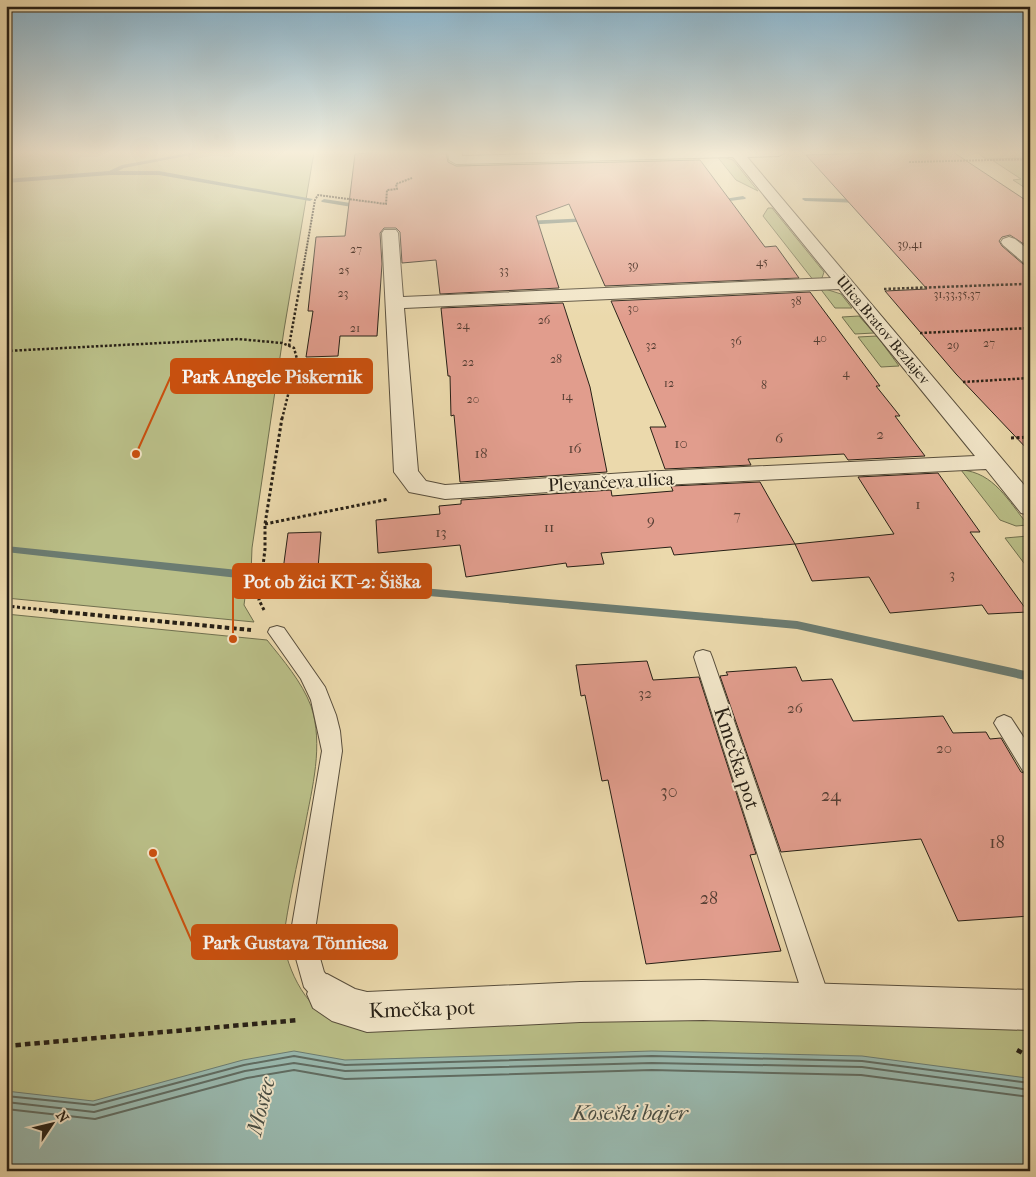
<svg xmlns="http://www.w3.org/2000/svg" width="1036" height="1177" viewBox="0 0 1036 1177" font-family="'IM FELL French Canon',serif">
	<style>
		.green { fill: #babf88; stroke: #70704f }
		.water { fill: #99b9af; stroke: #6b7c72 }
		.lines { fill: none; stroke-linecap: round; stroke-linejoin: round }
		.shore { stroke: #606c62; stroke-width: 2 }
		.stream { fill: #6b7c72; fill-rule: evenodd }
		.building { fill: #e19d8d; stroke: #272016 }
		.service-casing { stroke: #584e3c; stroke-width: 2 }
		.minor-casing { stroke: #584e3c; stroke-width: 2 }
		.path-far4 { stroke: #272016; stroke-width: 2; stroke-dasharray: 2 1; stroke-linecap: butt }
		.path-far3 { stroke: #272016; stroke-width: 2.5; stroke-dasharray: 2.5 2; stroke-linecap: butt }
		.path-far2 { stroke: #272016; stroke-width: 3; stroke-dasharray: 3 2.5; stroke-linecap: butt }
		.path-far1 { stroke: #272016; stroke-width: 4; stroke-dasharray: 4.5 3; stroke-linecap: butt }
		.path { stroke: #272016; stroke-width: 4.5; stroke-dasharray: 5.5 4; stroke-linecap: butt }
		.service { fill: #f2e6c9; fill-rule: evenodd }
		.minor { fill: #f2e6c9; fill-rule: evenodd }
		.labels { text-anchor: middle; stroke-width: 4; stroke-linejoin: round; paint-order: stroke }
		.far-number-label { font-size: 12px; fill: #563f34 }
		.far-street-label { font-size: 15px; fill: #272016; stroke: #f2e6c9 }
		.number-label { font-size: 15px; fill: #563f34 }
		.street-label { font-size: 18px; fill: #272016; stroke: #f2e6c9 }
		.near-number-label { font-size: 18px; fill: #563f34 }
		.near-street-label { font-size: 21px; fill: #272016; stroke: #f2e6c9 }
		.near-water-label { font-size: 22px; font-style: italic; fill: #494e44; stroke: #f2e6c9 }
		.leader { fill: none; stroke: #cb500e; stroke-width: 2 }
		.callout-dot { fill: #cb500e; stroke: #f2e6c9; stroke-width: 2 }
		.callout { fill: #cb500e; stroke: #cb500e; stroke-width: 2 }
		.callout-label { font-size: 19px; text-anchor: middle; font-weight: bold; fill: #fff }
	</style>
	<rect width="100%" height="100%" fill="#ebd9ac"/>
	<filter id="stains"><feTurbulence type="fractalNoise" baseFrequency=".004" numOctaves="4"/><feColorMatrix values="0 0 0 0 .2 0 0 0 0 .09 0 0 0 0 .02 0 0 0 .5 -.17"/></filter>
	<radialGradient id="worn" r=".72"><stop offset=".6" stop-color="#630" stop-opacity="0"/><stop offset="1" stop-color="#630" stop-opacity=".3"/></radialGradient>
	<path class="green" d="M6,152H314L284,330L252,548L251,574L248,575L244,605L254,622L6,598Z
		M976,152H1030V158L986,159Z
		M716,155L733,160L758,191L736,180Z
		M992,160H1030V191L1013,180L1021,179Z
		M768,208H772L824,272L822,278L814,281L763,216Z
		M819,287L841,294L852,308H835Z
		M859,316L874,333L855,334L842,317Z
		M877,336L899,366L881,367L858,337Z
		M961,470C994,472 1009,502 1028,525L1016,526L1000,520Z
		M1028,536L1030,539V571L1005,538Z
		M6,614L267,640C283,660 302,682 311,706C324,745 312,788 305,826C297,865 288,903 283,942C291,980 311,1018 352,1026L638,1017L1030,1029V1171H6Z"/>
	<path class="water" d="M294,1051L345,1060L652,1051L862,1056L1027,1078L1030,1080V1171H6V1091L93,1101L243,1060Z"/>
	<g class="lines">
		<path class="shore" d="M6,1096L94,1105L244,1065L294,1056L345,1065L652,1056L862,1061L1030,1083
			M6,1102L94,1112L245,1071L294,1063L345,1071L652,1063L862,1067L1030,1090
			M6,1109L95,1119L247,1078L294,1070L345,1079L652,1070L861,1075L1030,1097"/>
		<path class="stream" d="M195,152H206L124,168L118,171H159L313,199L310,201L159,175H110L6,183V179L109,171L122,165Z
			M743,196L746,198L745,199L715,203L712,201Z
			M803,198L861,199L864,201L861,203L805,201L802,199Z
			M324,199L364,205L367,207L364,209L322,202L321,201Z
			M590,218L592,219V221L524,225L521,223L524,221Z
			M6,546L238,570L244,574L238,578L6,552Z
			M276,575L797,621L1030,672V681L797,629L272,582L270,579Z"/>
	</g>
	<path class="building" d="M380,152H446L448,162L456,166L700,160L765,247L776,246L799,278L605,286L569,204L536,216L559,288L440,294L436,260L402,263L400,232L396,228H384L380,233L382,264L377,336H340L338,356L306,357L313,311H308L316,237L345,236L355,154Z
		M907,152H953L1030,203V248L1010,235L1002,237L999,241L1002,246L1023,264L1030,266V452L956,374L885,291L927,289L806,155Z
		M810,292L880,386H876L900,416H895L925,456L848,460L844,454L748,459L751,465L665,469L650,427H666L611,301Z
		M563,303L590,387L607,472L460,482L454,415L451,416L450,376H448L441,308Z
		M938,473L980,532H970L1028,612L988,614L982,605L890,613L869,577L812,581L795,544L894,534L858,477Z
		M760,482L795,544L674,555L671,547L601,553L604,564L567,567L566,563L466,577L460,545L378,553L376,520L440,514L439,506L461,504V500L611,490L612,496L673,491L671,486Z
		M321,532L318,568L283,570L288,533Z
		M647,661L653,680L699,677L756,854L750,855L781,951L646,964L608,780L602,781L585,695L581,696L576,665Z
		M796,667L802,681L832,679L853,721L943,716L953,733L986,732L990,739L1001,738L1021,772L1030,775V916L958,921L921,839L781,852L720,676L728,675L726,672Z"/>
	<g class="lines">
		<defs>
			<path id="service" d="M277,626L284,628L325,687L336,715L340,731L342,751L314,937L324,972L336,985L340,994L336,1003L327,1007L318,1003L304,987L290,937L322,751L311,700L301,679L268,632L270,628Z
				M703,650L710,652L712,657L831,1002L827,1011L818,1015L809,1011L805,1002L694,657L696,652Z
				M1004,715L1011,718L1030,747V773L1023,771L994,723L997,718Z"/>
			<path id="minor" d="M448,152H462V156L623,152H786L779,156L747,157L1030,492V515L1021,513L986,469L641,486L445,499L409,492L394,472L382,233L384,230H396L398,233L403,297L831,278L733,157L456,164L449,160ZM839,289L975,456L641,472L445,485L426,481L418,471L404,308Z
				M1009,237L1015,239L1030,251V264L1024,263L1003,245L1001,242L1003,239Z
				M327,974L355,989L367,992L580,982L703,980L1030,990V1030L703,1020L580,1022L367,1032L332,1021L313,1008L307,994L313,980Z"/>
		</defs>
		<use href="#service" class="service-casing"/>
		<use href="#minor" class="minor-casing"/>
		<path class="path-far4" d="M909,162L1030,159
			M303,269L315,200L318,195L386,204L387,190L397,189L396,184L412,178"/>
		<path class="path-far3" d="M884,289L1023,284
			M920,333L1030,328
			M289,346L303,268
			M6,351L238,339L282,343L294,348L297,359L282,419
			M963,382L1030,378"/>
		<path class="path-far2" d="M1011,438L1030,437
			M265,524L389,499
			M6,606L66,612
			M264,610L259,600L265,549V524L282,418"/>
		<path class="path-far1" d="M53,611L251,630"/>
		<path class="path" d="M6,1046L299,1020
			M1017,1050L1030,1057"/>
		<use href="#service" class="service"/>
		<use href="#minor" class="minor"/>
	</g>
	<linearGradient id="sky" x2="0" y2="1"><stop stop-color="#88b6d1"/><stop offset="0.48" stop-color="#f6eeda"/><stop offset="1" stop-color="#f6eeda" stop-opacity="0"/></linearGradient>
	<rect width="1036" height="317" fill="url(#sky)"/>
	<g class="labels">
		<g class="far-number-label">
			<text x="910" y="248">39,41</text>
			<text x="356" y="253">27</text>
			<text x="762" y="266">45</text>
			<text x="633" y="269">39</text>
			<text x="344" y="274">25</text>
			<text x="504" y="274">33</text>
			<text x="343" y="297">23</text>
			<text x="957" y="298">31,33,35,37</text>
			<text x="796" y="305">38</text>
			<text x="633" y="312">30</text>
			<text x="544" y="324">26</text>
			<text x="463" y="329">24</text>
			<text x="355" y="332">21</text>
			<text x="820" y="342">40</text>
			<text x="736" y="345">36</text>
			<text x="989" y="347">27</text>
			<text x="651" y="349">32</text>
			<text x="953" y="349">29</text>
			<text x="556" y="363">28</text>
			<text x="468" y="366">22</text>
			<text x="846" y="377">4</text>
			<text x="669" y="387">12</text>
			<text x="764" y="389">8</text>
			<text x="567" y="400">14</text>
			<text x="473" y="403">20</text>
		</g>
		<g class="far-street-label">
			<text transform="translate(883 330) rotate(50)" y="5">Ulica Bratov Bezlajev</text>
		</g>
		<g class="number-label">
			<text x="880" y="439">2</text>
			<text x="779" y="443">6</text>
			<text x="681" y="448">10</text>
			<text x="575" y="453">16</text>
			<text x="481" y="458">18</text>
			<text x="918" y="509">1</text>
			<text x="737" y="520">7</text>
			<text x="651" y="525">9</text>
			<text x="549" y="532">11</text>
			<text x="441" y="537">13</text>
			<text x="952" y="579">3</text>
			<text x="645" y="698">32</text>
			<text x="795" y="713">26</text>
			<text x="944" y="753">20</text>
		</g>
		<g class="street-label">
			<text transform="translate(611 482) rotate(-3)" y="6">Plevančeva ulica</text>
		</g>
		<g class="near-number-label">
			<text x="669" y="797">30</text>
			<text x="831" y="801">24</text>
			<text x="997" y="848">18</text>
			<text x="709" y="904">28</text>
		</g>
		<g class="near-street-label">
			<text transform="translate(737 758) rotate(72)" y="7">Kmečka pot</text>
			<text transform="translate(422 1009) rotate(-2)" y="7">Kmečka pot</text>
		</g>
		<g class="near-water-label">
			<text transform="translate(260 1106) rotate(-76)" y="8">Mostec</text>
			<text x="630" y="1120">Koseški bajer</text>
		</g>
	</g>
	<path class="leader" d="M136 454L171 376M233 639L233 581M153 853L192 942"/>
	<g class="callout-dot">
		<circle cx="136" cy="454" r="5"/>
		<circle cx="233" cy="639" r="5"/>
		<circle cx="153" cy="853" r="5"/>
	</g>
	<g class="callout">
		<rect x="171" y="359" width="201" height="34" rx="5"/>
		<rect x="233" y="564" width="198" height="34" rx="5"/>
		<rect x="192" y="925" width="205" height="34" rx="5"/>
	</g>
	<g class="callout-label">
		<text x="272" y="383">Park Angele Piskernik</text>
		<text x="332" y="588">Pot ob žici KT-2: Šiška</text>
		<text x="295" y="949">Park Gustava Tönniesa</text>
	</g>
	<rect width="1036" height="1177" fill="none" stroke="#ebd9ac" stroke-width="25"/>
	<rect x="8" y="8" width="1021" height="1162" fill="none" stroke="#272016" stroke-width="2.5"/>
	<rect x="12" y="12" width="1011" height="1152" fill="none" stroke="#272016"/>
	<g transform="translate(52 1124) rotate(55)" stroke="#f2e6c9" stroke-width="4" paint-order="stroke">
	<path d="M0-4L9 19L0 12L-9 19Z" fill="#272016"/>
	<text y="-8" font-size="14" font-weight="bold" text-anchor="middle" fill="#272016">N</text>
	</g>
	<rect width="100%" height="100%" filter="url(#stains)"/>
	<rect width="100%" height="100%" fill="url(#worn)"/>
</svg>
